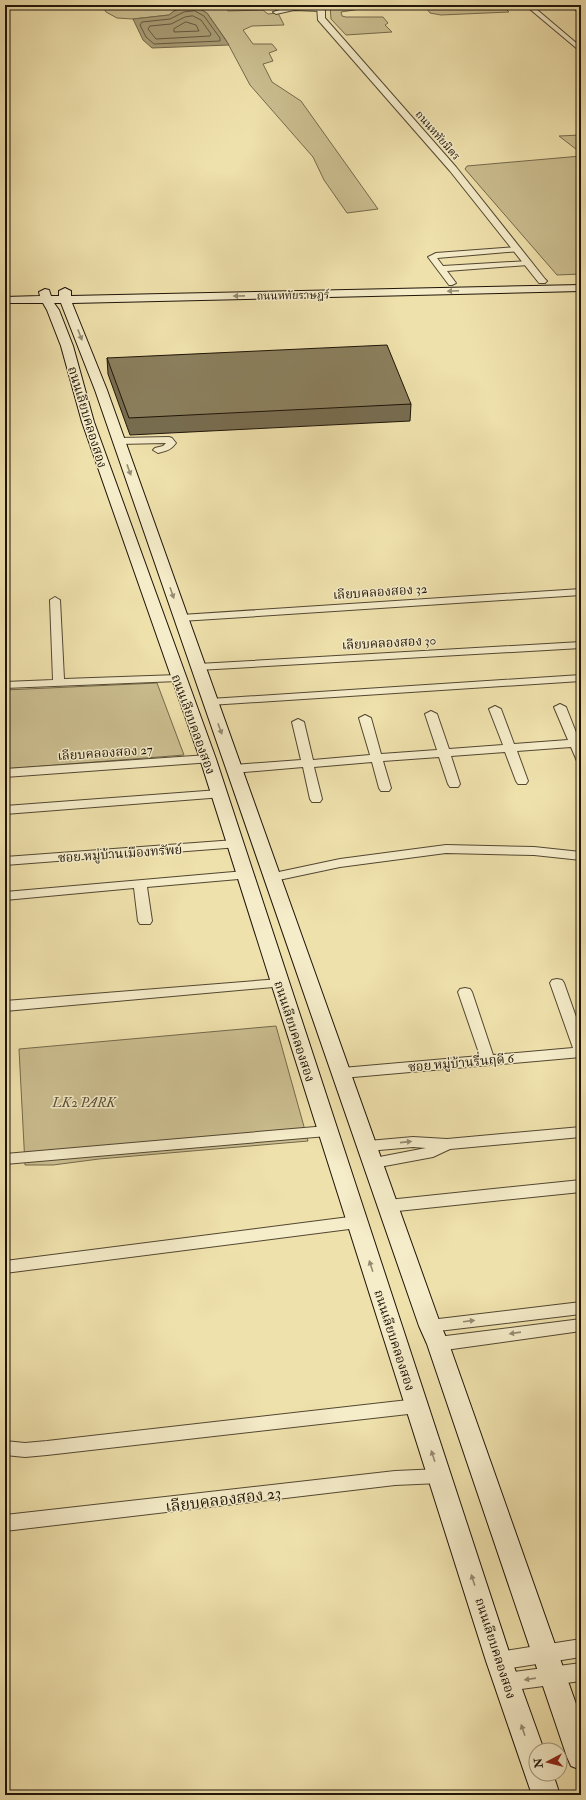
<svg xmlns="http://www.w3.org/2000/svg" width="586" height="1800" viewBox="0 0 586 1800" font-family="'IM FELL Double Pica','Noto Serif Thai',serif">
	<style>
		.green { fill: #cbbe90; stroke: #74694c }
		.water { fill: #a89b74; stroke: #716549 }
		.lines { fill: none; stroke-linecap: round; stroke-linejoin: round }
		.shore { stroke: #63583e; stroke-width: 1 }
		.canal { fill: #a89b74; fill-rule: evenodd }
		.minor-casing { stroke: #524731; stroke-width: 2 }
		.tertiary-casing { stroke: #524731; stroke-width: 2 }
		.secondary-casing { stroke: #1e1408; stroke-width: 2 }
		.minor { fill: #f5ecc9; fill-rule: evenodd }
		.tertiary { fill: #f5ecc9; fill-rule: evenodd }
		.secondary { fill: #f5ecc9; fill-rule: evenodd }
		.wall { fill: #786d50; stroke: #1e1408 }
		.building { fill: #8b7f5d; stroke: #1e1408 }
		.oneway { fill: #948b72 }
		.labels { text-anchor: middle; stroke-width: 3; stroke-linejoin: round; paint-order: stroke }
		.far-street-label { font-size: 11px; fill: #1e1408; stroke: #f5ecc9 }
		.street-label { font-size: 13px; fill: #1e1408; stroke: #f5ecc9 }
		.park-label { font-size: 13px; font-style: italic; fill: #5b5038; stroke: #f5ecc9 }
		.near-street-label { font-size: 16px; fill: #1e1408; stroke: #f5ecc9 }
	</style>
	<rect width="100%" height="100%" fill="#efe1ac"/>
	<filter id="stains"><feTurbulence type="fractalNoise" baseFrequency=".005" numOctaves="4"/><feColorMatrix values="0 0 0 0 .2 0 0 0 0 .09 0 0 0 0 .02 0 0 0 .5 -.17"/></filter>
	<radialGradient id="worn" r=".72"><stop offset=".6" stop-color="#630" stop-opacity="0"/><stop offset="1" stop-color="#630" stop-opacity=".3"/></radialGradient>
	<path class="green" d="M102,5H226L228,11L263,10L268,14L278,13L284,25L252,26L243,30L253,44H272L277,50L269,53L273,61L263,64L272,82L301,101L378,209L347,213L324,180L313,157L250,85L226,40L207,13L196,7H184L174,11L169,15L133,19L117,18L106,12Z
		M330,5H366L367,8L341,12L342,16L346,17H383L388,23L385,25L392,32L346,35L331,19Z
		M424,5H502L509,12L441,15L430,13Z
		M581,135V153L559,136Z
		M581,156V274L557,275L465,169L467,166Z
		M157,683L184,755L5,769V690Z
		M276,1026L308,1141L99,1159L53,1165H25L19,1049Z"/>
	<path class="water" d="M184,7H196L207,13L229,45L152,48L143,40L133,19L169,15L174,11Z"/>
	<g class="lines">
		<path class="shore" d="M195,11L204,16L220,38V41L154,44L146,37L140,25L142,22L170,19L184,12Z
			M193,16L201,20L211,34L210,36L156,39L148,29L150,26L171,24L185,17Z
			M186,22L196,25L199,31L174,32V29Z"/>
		<path class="canal" d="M5,5H62L58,7L5,9Z"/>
		<defs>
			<path id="minor" d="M289,5L321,7L324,9L321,11L294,10L276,14L273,12L290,7Z
				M525,5H565L562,7L535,8L581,47V52Z
				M569,5H576L581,9V14Z
				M517,247L521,249L520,251L437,258L443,266L528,261L532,263L528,265L447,271L456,283L452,285H449L428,257L436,253Z
				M169,437L172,438L176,443C171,450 166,451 158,453L153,450L155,448L163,446L166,443L118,444L113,441L118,438Z
				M581,589V595L181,621L176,618L181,615Z
				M55,597L60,600L64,679L178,675L184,678L178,681L5,688V682L53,680L50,600Z
				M581,642V648L198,670L192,667L198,664Z
				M581,675V681L210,705L204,702L210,699Z
				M560,704L566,707L579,740L581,739V762L577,761L571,747L517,751L528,781L526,784H518L516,781L505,752L451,756L460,784L458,787H450L448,784L439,757L383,761L391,788L389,791H381L379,788L372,762L314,767L322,799L320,802H312L310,799L303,767L234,773L230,772L228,769L230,766L234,765L301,760L292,722L298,719L304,722L313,760L370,755L359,718L365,715L371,718L381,754L437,750L425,714L431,711L437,714L449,749L503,745L489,709L495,706L501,709L514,744L568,740L554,707Z
				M208,755L212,756L214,759L212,762L5,777V769Z
				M219,790L223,791L225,794L223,797L5,814V806Z
				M235,840L239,841L241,844L239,847L5,865V857Z
				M446,845L534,847L581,852V860L534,855L446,853L340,867L274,881L269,880L268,877L269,874L274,873L340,859Z
				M245,871L250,872L251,875L250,878L147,887L152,921L150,924H140L138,921L134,888L5,900V892Z
				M280,979L285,980L287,983L285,986L5,1011V1001Z
				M557,979L562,980L564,983L581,1031V1057L342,1078L337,1076L335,1073L337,1070L342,1068L480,1056L458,992L460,989L465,988L470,989L472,992L493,1055L573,1048L550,983L552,980Z
				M327,1126L332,1127L334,1131L332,1135L327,1136L5,1164V1154Z
				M581,1127V1137L450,1149L433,1157L374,1168L369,1167L366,1163L369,1159L426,1148L413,1147L368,1151L363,1150L361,1146L363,1142L368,1141L413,1137L447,1139Z
				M581,1180V1192L388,1212L383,1210L380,1206L383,1202L388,1200Z
				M357,1216L363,1218L365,1222L363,1226L357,1228L5,1273V1261Z
				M581,1302V1314L430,1332L424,1331L422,1326L424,1321L430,1320Z
				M581,1319V1331L438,1351L432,1349L430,1344L432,1339L438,1337Z
				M417,1399L423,1401L426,1406L423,1411L417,1413L47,1455L25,1457L5,1455V1441L25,1443L47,1441Z
				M440,1469L446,1471L449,1476L446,1481L440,1483L395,1485L5,1531V1515L395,1471Z
				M581,1639V1657L499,1670L492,1667L489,1661L492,1655L499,1652Z
				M581,1663V1681L507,1691L500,1688L497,1682L500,1676L507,1673Z"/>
			<path id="tertiary" d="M317,5H325V18L456,167L545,279L547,281L545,283H539L450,171L318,20Z"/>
			<path id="secondary" d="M581,285V291L72,303L107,390L441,1326L449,1344L581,1718V1770L571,1766L567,1757L427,1344L419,1326L95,390L61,303H54L59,310L73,346L94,422L216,759L512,1661L544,1750H536V1774H553L560,1795H532L486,1661L200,759L82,422L61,346L47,310L43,303H5V297L40,296L39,292L45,289L49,290L51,296H59V291L65,288L71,291V296Z"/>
		</defs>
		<use href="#minor" class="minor-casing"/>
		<use href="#tertiary" class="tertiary-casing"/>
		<use href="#secondary" class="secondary-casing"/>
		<use href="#minor" class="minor"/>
		<use href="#tertiary" class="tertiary"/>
		<use href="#secondary" class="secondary"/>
	</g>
	<path class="wall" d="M107,358L411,404L410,421L130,435L108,374Z"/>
	<path class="building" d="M387,345L411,404L129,418L107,358Z"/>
	<defs><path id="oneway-solid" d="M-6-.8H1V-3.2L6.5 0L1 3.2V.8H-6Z"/></defs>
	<g class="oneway">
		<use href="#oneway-solid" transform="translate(453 291) rotate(178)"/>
		<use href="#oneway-solid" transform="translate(239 296) rotate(179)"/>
		<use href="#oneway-solid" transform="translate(80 335) rotate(69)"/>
		<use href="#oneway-solid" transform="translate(129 470) rotate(70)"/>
		<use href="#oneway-solid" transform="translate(172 593) rotate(71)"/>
		<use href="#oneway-solid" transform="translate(220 729) rotate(70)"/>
		<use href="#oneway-solid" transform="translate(406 1142) rotate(-6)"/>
		<use href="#oneway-solid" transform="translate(371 1266) rotate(-108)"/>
		<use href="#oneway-solid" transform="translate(469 1321) rotate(-7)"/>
		<use href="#oneway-solid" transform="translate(515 1333) rotate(172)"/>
		<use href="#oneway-solid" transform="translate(433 1456) rotate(-108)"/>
		<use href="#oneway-solid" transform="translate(473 1580) rotate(-108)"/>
		<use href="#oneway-solid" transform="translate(530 1679) rotate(172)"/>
		<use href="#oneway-solid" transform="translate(523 1730) rotate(-109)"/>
	</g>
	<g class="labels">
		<g class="far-street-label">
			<text transform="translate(438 135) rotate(49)" y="4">ถนนหทัยมิตร</text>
			<text transform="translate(293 295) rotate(-1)" y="4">ถนนหทัยราษฎร์</text>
		</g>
		<g class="street-label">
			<text transform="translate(88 417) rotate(73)" y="5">ถนนเลียบคลองสอง</text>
			<text transform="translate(380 591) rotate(-4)" y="5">เลียบคลองสอง 32</text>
			<text transform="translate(389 642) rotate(-3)" y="5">เลียบคลองสอง 30</text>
			<text transform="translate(194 724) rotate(70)" y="5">ถนนเลียบคลองสอง</text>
			<text transform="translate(105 752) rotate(-4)" y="5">เลียบคลองสอง 27</text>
			<text transform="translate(120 853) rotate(-4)" y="5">ซอย หมู่บ้านเมืองทรัพย์</text>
			<text transform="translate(295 1031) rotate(72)" y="5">ถนนเลียบคลองสอง</text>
			<text transform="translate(461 1062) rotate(-5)" y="5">ซอย หมู่บ้านรื่นฤดี 6</text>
			<text transform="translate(395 1340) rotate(72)" y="5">ถนนเลียบคลองสอง</text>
			<text transform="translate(496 1648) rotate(72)" y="5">ถนนเลียบคลองสอง</text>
		</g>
		<g class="park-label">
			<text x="84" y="1107">LK2 PARK</text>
		</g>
		<g class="near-street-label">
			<text transform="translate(223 1499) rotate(-7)" y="6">เลียบคลองสอง 23</text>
		</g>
	</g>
	<rect width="586" height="1800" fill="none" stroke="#efe1ac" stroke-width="20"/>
	<rect x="6" y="6" width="574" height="1788" fill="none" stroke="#1e1408" stroke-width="2"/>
	<rect x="10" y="10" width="566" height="1780" fill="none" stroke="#1e1408"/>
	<g transform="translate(548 1762) rotate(263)"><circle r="19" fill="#f5ecc9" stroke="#9f967c"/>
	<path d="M0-3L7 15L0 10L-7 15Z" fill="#8f2418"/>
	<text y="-6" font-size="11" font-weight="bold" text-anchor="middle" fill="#1e1408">N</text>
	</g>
	<rect width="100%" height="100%" filter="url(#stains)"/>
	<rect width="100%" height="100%" fill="url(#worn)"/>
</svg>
